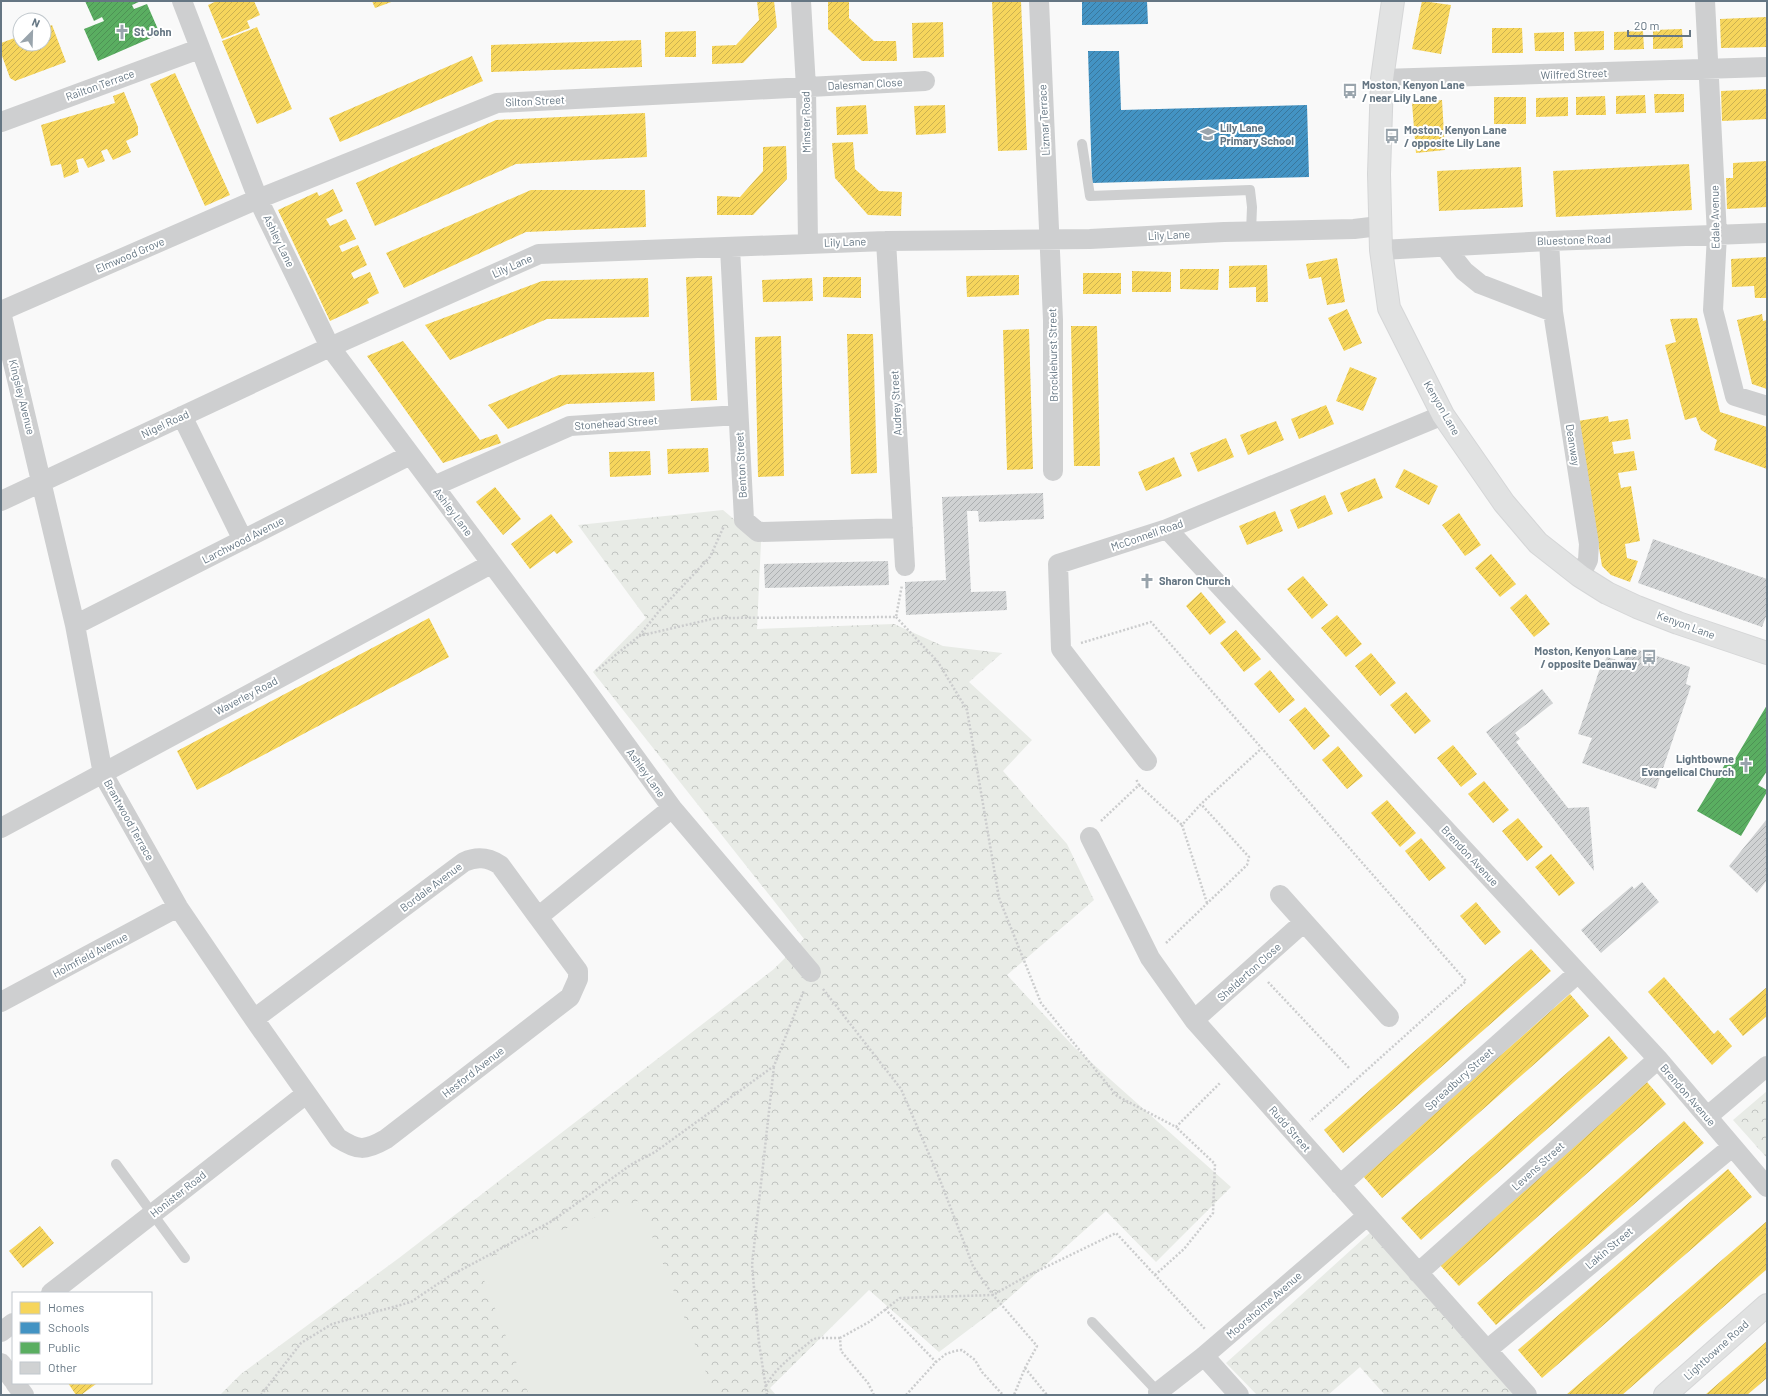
<svg xmlns="http://www.w3.org/2000/svg" width="1768" height="1396" viewBox="0 0 1768 1396" font-family="Barlow,sans-serif">
	<style>
		.forest { fill: url(#forest-crowns) }
		.garden { fill: #e8ebe6 }
		.homes { fill: url(#homes-hatch) }
		.schools { fill: url(#schools-hatch) }
		.public { fill: url(#public-hatch) }
		.building { fill: url(#building-hatch) }
		.lines { fill: none; stroke-linecap: round; stroke-linejoin: round }
		.secondary-casing { stroke: #d5d6d7; stroke-width: 24 }
		.path { stroke: #cbcccd; stroke-width: 2.5; stroke-dasharray: 2 2; stroke-linecap: butt }
		.lane { stroke: #cecfd0; stroke-width: 10 }
		.street { stroke: #cecfd0; stroke-width: 20 }
		.secondary { stroke: #e1e2e2; stroke-width: 22 }
		.labels { text-anchor: middle; stroke-width: 4; stroke-linejoin: round; paint-order: stroke }
		.poi-label { font-size: 11px; font-weight: bold; fill: #657683; stroke: #fff; text-anchor: start }
		.street-label { font-size: 11px; fill: #657683; stroke: #fff }
	</style>
	<defs>
		<pattern id="forest-crowns" width="20" height="18" patternUnits="userSpaceOnUse"><rect width="20" height="18" fill="#e8ebe6"/><path d="M2 6a3 3 0 1 1 6 0M12 15a3 3 0 1 1 6 0" fill="none" stroke="#c0c3c0"/></pattern>
		<pattern id="homes-hatch" width="6" height="6" patternUnits="userSpaceOnUse"><rect width="6" height="6" fill="#f6d55c"/><path d="M-1 1l2-2M0 6l6-6M5 7l2-2" fill="none" stroke="#cbb151"/></pattern>
		<pattern id="schools-hatch" width="6" height="6" patternUnits="userSpaceOnUse"><rect width="6" height="6" fill="#4393c3"/><path d="M-1 1l2-2M0 6l6-6M5 7l2-2" fill="none" stroke="#3a779c"/></pattern>
		<pattern id="public-hatch" width="6" height="6" patternUnits="userSpaceOnUse"><rect width="6" height="6" fill="#5aae61"/><path d="M-1 1l2-2M0 6l6-6M5 7l2-2" fill="none" stroke="#4e9255"/></pattern>
		<pattern id="building-hatch" width="6" height="6" patternUnits="userSpaceOnUse"><rect width="6" height="6" fill="#d0d2d3"/><path d="M-1 1l2-2M0 6l6-6M5 7l2-2" fill="none" stroke="#acafb1"/></pattern>
	</defs>
	<rect width="100%" height="100%" fill="#f9f9f9"/>
	<path class="forest" d="M723,510L761,542L757,629L894,624L943,646L1002,653L969,682L1032,740L1003,771L1067,844L1094,900L1007,975L1074,1047L1231,1187L1156,1262L1106,1211L1000,1306L939,1352L869,1290L770,1388L776,1395H220L241,1374L399,1258L774,969L804,939L593,672L646,618L578,525Z
		M1767,1091V1158L1733,1120Z
		M1373,1230L1516,1395H1385L1360,1367L1328,1395H1257L1226,1363Z"/>
	<path class="garden" d="M638,1201L715,1395H529L477,1262Z"/>
	<path class="homes" d="M217,1H254L260,15L247,21L250,28L222,39L208,5Z
		M372,1H394L375,8Z
		M757,1H774L777,27L743,63L712,64V46L736,45L759,20Z
		M828,1H849V18L874,41H896L897,61H862L828,29Z
		M992,1H1021L1027,150L998,151Z
		M1422,1L1451,5L1441,54L1412,49Z
		M1767,17V47L1721,48L1720,19Z
		M943,22L944,57L913,58L912,23Z
		M52,25L66,62L15,81L10,78L1,53V43L20,36V44H44V28Z
		M257,27L292,109L257,124L222,41Z
		M1492,28H1522L1523,53H1492Z
		M1682,29L1683,48L1653,49V30Z
		M696,31V57H665V32Z
		M1604,31V50L1575,51L1574,32Z
		M1643,31L1644,49L1614,50V32Z
		M1564,32V51H1535L1534,33Z
		M641,40L642,67L491,72V45Z
		M472,56L483,81L340,142L329,118Z
		M175,73L230,195L205,206L150,84Z
		M1767,89V119L1722,121L1721,91Z
		M124,92L138,127V135L126,141L131,152L113,160L107,149L101,151L105,161L88,168L83,158L76,160L79,172L64,178L61,164L51,166L41,125L115,103L113,96Z
		M1654,94H1684V112L1655,113Z
		M1645,95L1646,113L1616,114V96Z
		M1605,96L1606,115H1576V97Z
		M1494,97H1526V124H1494Z
		M1568,97V116L1536,117V98Z
		M1442,100L1445,150L1416,153L1412,103Z
		M866,105L868,134L837,135L836,107Z
		M945,105L946,133L916,135L914,106Z
		M645,113L647,157L516,164L375,226L356,183L496,120Z
		M853,142L855,169L879,191L902,192L901,216L868,215L835,178L832,143Z
		M786,146L787,179L753,215H717V196L740,197L763,171V147Z
		M1767,161V207L1727,209L1726,178H1733V163Z
		M1689,164L1692,210L1556,217L1553,171Z
		M1521,167L1523,207L1439,211L1437,171Z
		M333,189L343,211L326,219L330,226L346,219L356,239L339,246L342,252L358,245L367,265L351,273L354,279L370,272L379,293L367,299L369,303L330,321L278,210L317,192L319,196Z
		M531,190H645L646,227L526,232L404,288L386,253Z
		M1767,257V298H1755L1754,286L1732,287L1731,259Z
		M1337,258L1345,302L1327,305L1321,277L1309,279L1306,264Z
		M1267,265L1268,302H1256V287L1229,288V266Z
		M1180,269H1219L1218,290L1180,289Z
		M1132,271L1171,272V292H1132Z
		M1083,273H1121V294H1083Z
		M1019,275V295L967,297L966,276Z
		M712,276L717,400L691,401L686,277Z
		M823,277H861V298L823,297Z
		M648,278L649,317L547,319L450,360L425,325L542,281Z
		M812,278L813,301L763,302L762,280Z
		M1347,309L1362,343L1344,351L1328,318Z
		M1762,314L1763,321L1767,320V389L1752,384L1737,320Z
		M1697,318L1720,412L1767,427V469L1714,450L1717,440L1701,430L1696,417L1685,420L1665,345L1676,342L1670,319Z
		M1071,326H1097L1100,466H1074Z
		M1029,329L1033,469L1007,470L1003,330Z
		M847,334H873L877,473L851,474Z
		M781,336L784,476L758,477L755,337Z
		M403,341L480,440L497,434L501,443L443,463L367,356Z
		M1350,367L1377,378L1363,411L1336,401Z
		M654,372L655,401L567,404L508,429L488,405L559,375Z
		M1326,405L1334,424L1299,439L1291,419Z
		M1608,416L1609,422L1628,419L1631,439L1612,442L1614,454L1634,451L1637,470L1618,473L1621,488L1631,486L1640,541L1625,544L1627,558L1638,561L1630,582L1611,575L1602,566L1578,421Z
		M1276,421L1284,440L1248,455L1240,435Z
		M1226,438L1234,457L1198,472L1190,453Z
		M708,448L709,472L668,474L667,449Z
		M650,451L651,475L610,477L609,452Z
		M1174,457L1182,476L1146,491L1138,472Z
		M1404,469L1438,486L1429,505L1395,487Z
		M1375,478L1383,498L1348,512L1340,493Z
		M495,487L521,519L503,535L476,502Z
		M1325,495L1333,514L1298,529L1290,510Z
		M1275,511L1283,531L1247,545L1239,526Z
		M1459,513L1481,545L1465,556L1442,525Z
		M551,514L573,542L557,554L554,551L530,569L511,544Z
		M1491,554L1516,584L1500,597L1475,568Z
		M1303,576L1328,605L1312,619L1287,589Z
		M1201,592L1226,622L1210,635L1186,606Z
		M1526,594L1550,624L1534,637L1510,608Z
		M1337,615L1362,644L1346,657L1321,628Z
		M429,618L449,657L197,790L177,751Z
		M1236,630L1261,659L1244,672L1220,643Z
		M1371,653L1396,683L1380,696L1355,666Z
		M1270,670L1295,700L1279,713L1254,684Z
		M1406,692L1431,721L1415,734L1390,705Z
		M1305,707L1330,736L1314,750L1289,720Z
		M1453,745L1477,774L1461,787L1437,758Z
		M1338,746L1363,776L1347,789L1322,760Z
		M1484,781L1509,810L1493,823L1468,794Z
		M1387,800L1416,833L1400,847L1371,813Z
		M1518,818L1543,847L1527,861L1502,831Z
		M1421,838L1446,868L1429,881L1405,851Z
		M1551,854L1575,883L1559,896L1535,867Z
		M1476,902L1501,932L1485,945L1460,916Z
		M1531,949L1551,971L1343,1153L1324,1130Z
		M1664,977L1714,1034L1718,1030L1732,1046L1712,1065L1648,992Z
		M1767,987V1016L1743,1036L1729,1019Z
		M1570,994L1589,1016L1382,1198L1363,1176Z
		M1609,1036L1628,1058L1421,1240L1401,1218Z
		M1647,1082L1666,1104L1459,1286L1439,1264Z
		M1684,1121L1704,1143L1496,1325L1477,1303Z
		M1728,1169L1752,1197L1542,1378L1518,1350Z
		M1767,1221V1269L1622,1395H1566Z
		M40,1226L54,1243L23,1268L9,1251Z
		M1767,1341V1378L1747,1395H1705Z
		M68,1383H96V1384L81,1395H76Z"/>
	<path class="schools" d="M1082,1H1147L1148,24L1082,25Z
		M1088,51H1119L1121,110L1307,105L1309,177L1092,183Z"/>
	<path class="public" d="M85,1H141L132,5L134,9L147,4L160,34L98,61L84,29L104,21L102,17L94,21Z
		M1767,705V771L1758,785L1767,790V792L1741,836L1697,811L1730,756L1735,759Z"/>
	<path class="building" d="M1043,493L1044,519L979,522L978,511H967L971,592L1006,591L1007,610L906,615L905,582L946,580L942,497Z
		M1653,539L1767,579V614L1762,627L1638,583Z
		M888,561L889,585L765,588L764,564Z
		M1630,647L1690,667L1686,684L1691,686L1656,789L1582,763L1592,738L1578,734L1599,671L1607,657L1623,662Z
		M1542,689L1553,703L1515,733L1520,739L1516,742L1568,808L1589,807L1594,871L1486,732Z
		M1767,819V880L1757,893L1729,866Z
		M1642,882L1659,902L1601,953L1581,930L1632,886L1634,889Z"/>
	<g class="lines">
		<defs>
			<path id="secondary" d="M1393,1L1382,79L1379,174L1381,250L1389,308L1443,415L1504,503L1538,543L1580,576L1607,593L1637,607L1678,623L1767,653
				M1665,1395L1767,1305"/>
		</defs>
		<use href="#secondary" class="secondary-casing"/>
		<path class="path" d="M896,617L938,662L967,710L999,898L1041,1003L1117,1096L1176,1127L1221,1082
			M639,636L716,618L896,617L902,585
			M1081,643L1151,622L1466,981L1310,1121
			M596,671L639,636L660,610L710,557L724,526
			M1139,785L1182,825
			M1101,821L1139,785L1136,779
			M1207,903L1182,825L1201,804L1262,748
			M1166,943L1247,865L1249,857L1201,804
			M1268,982L1350,1069
			M823,989L901,1089L938,1175L973,1266L993,1295L1037,1346L1025,1368L1014,1395
			M1155,1275L1184,1249L1213,1213L1215,1164L1176,1127
			M885,1309L936,1362
			M1025,1368L1047,1395
			M766,1386C776,1366 795,1355 812,1340L817,1338H840
			M261,1395L301,1343L332,1324L411,1302L448,1277L552,1221L632,1164L655,1152L774,1066L804,990
			M767,1395L759,1343L752,1265L774,1066
			M874,1395L868,1383L841,1351L840,1338L869,1322L900,1298L993,1295L1023,1278L1116,1233L1205,1329
			M906,1395L936,1362L946,1354L955,1351L962,1350L975,1360L982,1372L1003,1395"/>
		<path class="lane" d="M1082,144L1090,196L1250,190L1252,207L1251,232
			M116,1164L185,1258
			M1092,1322L1158,1392"/>
		<path class="street" d="M182,1L258,199L330,347L581,683L672,808L811,972
			M801,1L806,87L808,244
			M1039,1L1053,320V471
			M1705,1L1717,235L1713,310L1735,396L1767,406
			M1382,79L1767,67
			M1,122L199,49
			M886,241L905,566
			M1549,241L1553,312L1589,544L1588,560L1580,576
			M1445,247L1464,271L1480,284L1553,312
			M730,248L744,520L758,532L903,528
			M1381,250L1549,241L1767,233
			M1,311L258,199L497,103L925,81
			M1,312L75,625L103,774L178,907L254,1019L338,1138C358,1151 365,1151 386,1139L570,997L578,979V971L538,917
			M182,416L243,540
			M434,486L570,426L738,415
			M1,501L330,347L539,254L886,241L1090,239L1224,232L1354,229L1379,226
			M1167,529L1658,1059L1767,1187
			M75,625L410,455
			M1147,761L1061,649L1058,564L1167,529L1443,415
			M1,828L491,564
			M1090,837L1150,958L1194,1020L1527,1395
			M1280,895L1389,1017
			M1,1002L178,907
			M254,1019L464,862C477,856 488,857 500,865L538,917L672,808
			M1194,1020L1304,922
			M1708,1116L1767,1066
			M1340,1185L1578,973
			M1418,1273L1658,1059
			M51,1293L306,1094
			M1,1332L13,1323
			M1487,1350L1732,1147
			M1204,1356L1239,1395
			M1,1363L13,1380
			M15,1383L24,1395
			M1158,1392L1204,1356L1367,1216"/>
		<use href="#secondary" class="secondary"/>
	</g>
	<defs>
		<symbol id="church-bare" viewBox="-9 -9 18 18"><path d="M-1.2-6h2.4v3.5h3.3v2.4h-3.3V6h-2.4V-.1h-3.3v-2.4h3.3Z" fill="#99a4ac" stroke="#fff" stroke-width="2.5" paint-order="stroke"/></symbol>
		<symbol id="bus-bare" viewBox="-9 -9 18 18"><path d="M-5-6H5V4H4V6H2V4H-2V6H-4V4H-5ZM-3.5-4V0h7V-4ZM-3.5 1.2v1.5H-2V1.2ZM2 1.2v1.5H3.5V1.2Z" fill="#99a4ac" stroke="#fff" stroke-width="2.5" paint-order="stroke"/></symbol>
		<symbol id="school-bare" viewBox="-9 -9 18 18"><path d="M0-5L7-2L0 1L-7-2ZM-4 1L0 2.5L4 1V4Q0 6-4 4Z" fill="#99a4ac" stroke="#fff" stroke-width="2.5" paint-order="stroke"/></symbol>
	</defs>
	<g fill-rule="evenodd">
		<use href="#church-bare" x="111" y="21" width="22" height="22"/>
		<use href="#bus-bare" x="1339" y="80" width="22" height="22"/>
		<use href="#school-bare" x="1197" y="123" width="22" height="22"/>
		<use href="#bus-bare" x="1381" y="125" width="22" height="22"/>
		<use href="#church-bare" x="1136" y="570" width="22" height="22"/>
		<use href="#bus-bare" x="1638" y="646" width="22" height="22"/>
		<use href="#church-bare" x="1735" y="754" width="22" height="22"/>
	</g>
	<g class="labels">
		<g class="poi-label">
			<text x="134" y="36">St John</text>
			<text x="1362" y="89">Moston, Kenyon Lane<tspan x="1362" dy="13">/ near Lily Lane</tspan></text>
			<text x="1220" y="132">Lily Lane<tspan x="1220" dy="13">Primary School</tspan></text>
			<text x="1404" y="134">Moston, Kenyon Lane<tspan x="1404" dy="13">/ opposite Lily Lane</tspan></text>
			<text x="1159" y="585">Sharon Church</text>
			<text x="1637" y="655" text-anchor="end">Moston, Kenyon Lane<tspan x="1637" dy="13">/ opposite Deanway</tspan></text>
			<text x="1734" y="763" text-anchor="end">Lightbowne<tspan x="1734" dy="13">Evangelical Church</tspan></text>
		</g>
		<g class="street-label">
			<text transform="translate(1574 74) rotate(-2)" y="4">Wilfred Street</text>
			<text transform="translate(865 84) rotate(-3)" y="4">Dalesman Close</text>
			<text transform="translate(100 85) rotate(-20)" y="4">Railton Terrace</text>
			<text transform="translate(535 101) rotate(-3)" y="4">Silton Street</text>
			<text transform="translate(1044 120) rotate(-93)" y="4">Lizmar Terrace</text>
			<text transform="translate(806 122) rotate(-91)" y="4">Minster Road</text>
			<text transform="translate(1715 217) rotate(-91)" y="4">Edale Avenue</text>
			<text transform="translate(1169 235) rotate(-3)" y="4">Lily Lane</text>
			<text transform="translate(1574 240) rotate(-2)" y="4">Bluestone Road</text>
			<text transform="translate(279 241) rotate(64)" y="4">Ashley Lane</text>
			<text transform="translate(845 242) rotate(-2)" y="4">Lily Lane</text>
			<text transform="translate(130 255) rotate(-23)" y="4">Elmwood Grove</text>
			<text transform="translate(512 266) rotate(-24)" y="4">Lily Lane</text>
			<text transform="translate(1053 355) rotate(-91)" y="4">Brocklehurst Street</text>
			<text transform="translate(22 397) rotate(76)" y="4">Kingsley Avenue</text>
			<text transform="translate(896 403) rotate(-93)" y="4">Audrey Street</text>
			<text transform="translate(1442 408) rotate(60)" y="4">Kenyon Lane</text>
			<text transform="translate(616 423) rotate(-4)" y="4">Stonehead Street</text>
			<text transform="translate(165 424) rotate(-25)" y="4">Nigel Road</text>
			<text transform="translate(1573 445) rotate(81)" y="4">Deanway</text>
			<text transform="translate(741 465) rotate(-93)" y="4">Benton Street</text>
			<text transform="translate(453 512) rotate(53)" y="4">Ashley Lane</text>
			<text transform="translate(1147 535) rotate(-19)" y="4">McConnell Road</text>
			<text transform="translate(243 540) rotate(-27)" y="4">Larchwood Avenue</text>
			<text transform="translate(1686 625) rotate(20)" y="4">Kenyon Lane</text>
			<text transform="translate(246 696) rotate(-28)" y="4">Waverley Road</text>
			<text transform="translate(646 773) rotate(54)" y="4">Ashley Lane</text>
			<text transform="translate(129 820) rotate(61)" y="4">Brantwood Terrace</text>
			<text transform="translate(1470 856) rotate(47)" y="4">Brendon Avenue</text>
			<text transform="translate(431 887) rotate(-37)" y="4">Bordale Avenue</text>
			<text transform="translate(90 955) rotate(-28)" y="4">Holmfield Avenue</text>
			<text transform="translate(1249 972) rotate(-42)" y="4">Shelderton Close</text>
			<text transform="translate(473 1072) rotate(-38)" y="4">Hesford Avenue</text>
			<text transform="translate(1459 1079) rotate(-42)" y="4">Spreadbury Street</text>
			<text transform="translate(1688 1095) rotate(49)" y="4">Brendon Avenue</text>
			<text transform="translate(1290 1129) rotate(49)" y="4">Rudd Street</text>
			<text transform="translate(1538 1166) rotate(-42)" y="4">Levens Street</text>
			<text transform="translate(178 1194) rotate(-38)" y="4">Honister Road</text>
			<text transform="translate(1609 1248) rotate(-40)" y="4">Lakin Street</text>
			<text transform="translate(1264 1305) rotate(-41)" y="4">Moorsholme Avenue</text>
			<text transform="translate(1716 1350) rotate(-42)" y="4">Lightbowne Road</text>
		</g>
	</g>
	<rect width="1768" height="1396" fill="none" stroke="#657683" stroke-width="4"/>
	<rect x="12" y="1292" width="140" height="92" fill="#ffffff" stroke="#c1c8cd"/>
	<rect x="20" y="1302" width="20" height="12" fill="#f6d55c" stroke="#c1c8cd"/>
	<text x="48" y="1312" font-size="12" fill="#657683">Homes</text>
	<rect x="20" y="1322" width="20" height="12" fill="#4393c3" stroke="#c1c8cd"/>
	<text x="48" y="1332" font-size="12" fill="#657683">Schools</text>
	<rect x="20" y="1342" width="20" height="12" fill="#5aae61" stroke="#c1c8cd"/>
	<text x="48" y="1352" font-size="12" fill="#657683">Public</text>
	<rect x="20" y="1362" width="20" height="12" fill="#d0d2d3" stroke="#c1c8cd"/>
	<text x="48" y="1372" font-size="12" fill="#657683">Other</text>
	<g transform="translate(32 32) rotate(23)"><circle r="19" fill="#ffffff" stroke="#c1c8cd"/>
	<path d="M0-3L7 15L0 10L-7 15Z" fill="#99a4ac"/>
	<text y="-6" font-size="11" font-weight="bold" text-anchor="middle" fill="#657683">N</text>
	</g>
	<path d="M1628 30v6h62v-6" fill="none" stroke="#657683" stroke-width="2"/>
	<text x="1634" y="30" font-size="12" fill="#657683" stroke="#ffffff" stroke-width="3" paint-order="stroke">20 m</text>
</svg>
